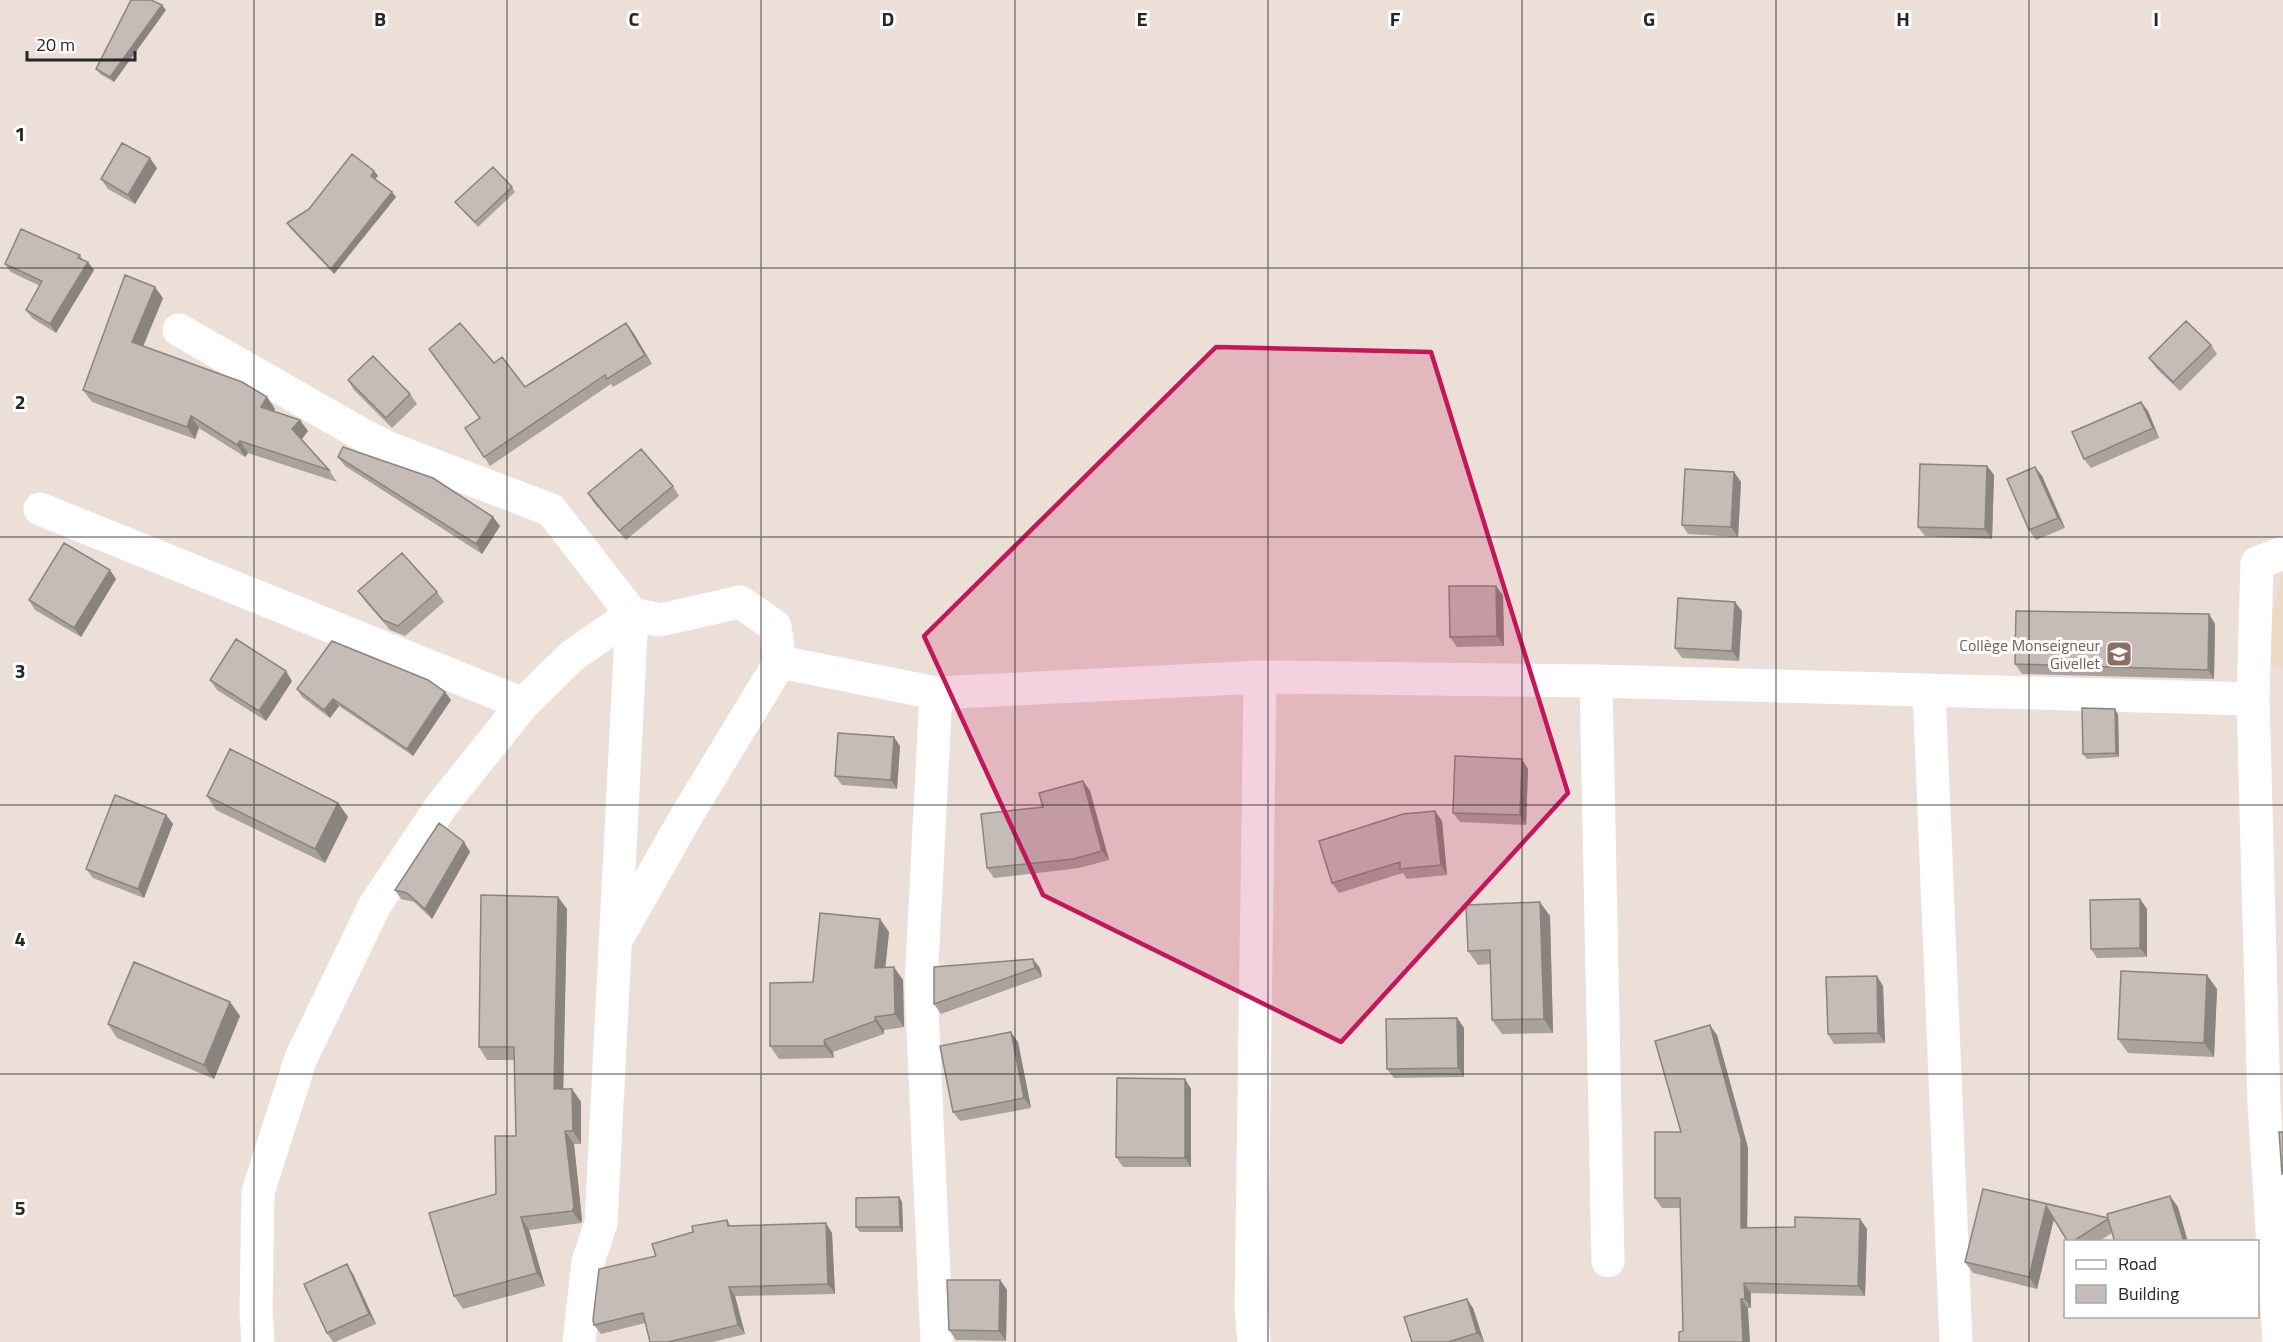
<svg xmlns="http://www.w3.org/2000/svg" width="2283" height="1342" viewBox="0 0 2283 1342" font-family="'Titillium Web',sans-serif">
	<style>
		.education { fill: #eed9c4 }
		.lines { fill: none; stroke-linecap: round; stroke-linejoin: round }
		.minor { stroke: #fff; stroke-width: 33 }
		.wall { fill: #a9a29d }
		.shaded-wall { fill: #8a8480 }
		.building { fill: #c5bcb7; stroke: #8a8480; stroke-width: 1.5 }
		.marked { fill: #c2185b; fill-opacity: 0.2; stroke: #c2185b; stroke-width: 4.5; stroke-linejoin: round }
		.grid { fill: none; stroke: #272727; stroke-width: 1.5; stroke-opacity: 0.55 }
		.labels { text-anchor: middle; stroke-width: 6; stroke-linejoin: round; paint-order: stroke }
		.education-label { font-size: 16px; fill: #785e54; stroke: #fff; text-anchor: end }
		.grid-label { font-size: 20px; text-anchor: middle; font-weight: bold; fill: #272727; stroke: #fff; stroke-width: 6; stroke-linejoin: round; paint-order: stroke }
	</style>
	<rect width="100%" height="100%" fill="#ebdfd7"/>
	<path class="education" d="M2283,568V669L2268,666L2273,611Z"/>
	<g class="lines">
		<path class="minor" d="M179,330L361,434L391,449L551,510L632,614L601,1223L588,1262L579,1342
			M40,509L523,704
			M780,662L936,693L1260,677L1596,681L2253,699
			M1596,681L1608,1261
			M1929,690L1956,1342
			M936,693L921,985L937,1342
			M258,1342L256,1312L258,1192L301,1058L375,905L442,805L523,704L572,656L632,614L660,620L740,602L775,626L780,662L687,815L616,940
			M1254,1342L1251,1308L1260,677
			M2279,1342L2264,1103L2253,699L2257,563L2283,553"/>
	</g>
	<path class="wall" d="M166,10L114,82L100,74L96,69Z
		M157,168L135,204L108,189L101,179Z
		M374,171L378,176L375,179L396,197L334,274L290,228L287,223Z
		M512,187L515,192L478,227L455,202Z
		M80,255L83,260L94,270L56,333L32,318L26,310L40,286L11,272L5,264Z
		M163,298L143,346L267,397L275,409L274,411L308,431L302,439L329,470L337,482L248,453L245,457L199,428L195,439L92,402L83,390Z
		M626,323L652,364L613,387L611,384L490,466L465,428L479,418L494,363L525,387Z
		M2211,345L2217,354L2180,391L2156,368L2149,358Z
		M348,380L410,394L417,404L392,428L354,390Z
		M2141,402L2148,411L2159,438L2091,468L2084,459Z
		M338,457L493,517L500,526L482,554L345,466Z
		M1987,466L1994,475L1992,539L1925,536L1918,527Z
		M2035,467L2042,476L2065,528L2036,540L2029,530Z
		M1734,472L1741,482L1738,537L1688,534L1682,525Z
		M673,486L679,496L626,540L594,503L588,493Z
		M116,579L81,637L35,610L29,600Z
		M358,591L437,592L444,602L405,636L390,630L365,601Z
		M1503,595L1504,646L1457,647L1450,637Z
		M1742,611L1739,661L1682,658L1675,648Z
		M2209,614L2215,624L2214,679L2022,674L2015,664Z
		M210,680L292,681L266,721L217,690Z
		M297,689L445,692L451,700L413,756L339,706L330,718L302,697Z
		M2118,714L2119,757L2087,759L2083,754Z
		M900,746L897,789L842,785L835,776Z
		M1528,769L1526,825L1460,822L1453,813Z
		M1083,781L1090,791L1109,860L1079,868L994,878L987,868L1043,807Z
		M207,796L338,803L348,817L325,863L216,810Z
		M1435,811L1442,821L1447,875L1407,879L1403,873L1339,893L1332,883Z
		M166,815L173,824L144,898L93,878L86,869Z
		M464,842L470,852L432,919L414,902L401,899L395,890Z
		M558,897L567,909L563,1089H572L581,1102V1144H574L582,1220L581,1223L529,1230L545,1286L463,1309L454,1296L496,1194L516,1136L515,1060H487L479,1047Z
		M2140,899L2147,909V957L2097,958L2091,949Z
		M1550,916L1553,1033L1502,1034L1492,1020L1491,964L1478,965L1468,951Z
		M889,932L885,967L903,980L904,1027L884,1030V1034L833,1052L834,1058L779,1059L770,1046L813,982Z
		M934,967L1040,968L1042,977L941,1014L934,1004Z
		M1883,986L1885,1043L1834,1044L1828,1034Z
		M2217,989L2214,1057L2128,1053L2118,1039Z
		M230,1002L240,1016L214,1079L117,1038L108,1024Z
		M1457,1018L1464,1028V1077L1394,1078L1387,1069Z
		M1717,1035L1748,1148L1747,1228L1795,1227L1860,1219L1867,1229L1865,1296L1751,1293V1308H1748L1683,1331L1680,1208H1662L1655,1198Z
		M1018,1042L1031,1108L960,1121L953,1112Z
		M1185,1079L1191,1089V1167H1123L1116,1157Z
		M1983,1189L2108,1218L2178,1207L2112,1233L2098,1242H2068L2054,1219L2037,1289L1973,1273L1965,1262Z
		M899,1197L902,1202L903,1232H860L856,1227Z
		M727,1220L731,1226L832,1233L835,1294L735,1296L745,1334L713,1342H650L645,1323L601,1334L594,1325L656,1256L693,1232Z
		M353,1274L376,1324L335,1342H333L327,1333Z
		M1000,1280L1007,1290L1006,1341L956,1340L949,1330Z
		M1473,1308L1484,1342H1412Z"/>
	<path class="shaded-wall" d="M162,5L166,10L114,82L110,77Z
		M150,158L157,168L135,204L128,195Z
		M374,171L378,176L374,180L371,176Z
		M392,192L396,197L334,274L331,269Z
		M88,262L94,270L56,333L50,324Z
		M155,287L163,298L140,354L132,342Z
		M626,323L633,332L652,364L645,355Z
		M267,397L275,409L269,418L261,407Z
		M2141,402L2148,411L2159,438L2153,428Z
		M191,416L199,428L195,439L187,427Z
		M300,420L308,431L301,440L292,429Z
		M240,441L248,453L245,457L237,445Z
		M1987,466L1994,475L1992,539L1985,529Z
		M2035,467L2042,476L2065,528L2058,518Z
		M1734,472L1741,482L1738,537L1731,527Z
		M493,517L500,526L482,554L476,544Z
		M110,570L116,579L81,637L74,628Z
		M1496,586L1503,595L1504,646L1497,636Z
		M1735,602L1742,611L1739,661L1732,651Z
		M2209,614L2215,624L2214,679L2208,670Z
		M286,671L292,681L266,721L259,711Z
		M445,692L451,700L413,756L407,749Z
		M333,699L339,706L330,718L324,710Z
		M2115,709L2118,714L2119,757L2116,753Z
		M894,737L900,746L897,789L891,780Z
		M1522,759L1528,769L1526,825L1520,815Z
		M1083,781L1090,791L1109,860L1102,851Z
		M338,803L348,817L325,863L315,849Z
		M1435,811L1442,821L1447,875L1441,865Z
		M166,815L173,824L144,898L138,889Z
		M464,842L470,852L432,919L425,909Z
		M558,897L567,909L563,1102L554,1089Z
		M2140,899L2147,909V957L2140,948Z
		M1540,902L1550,916L1553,1033L1544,1019Z
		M880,919L889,932L884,981L875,968Z
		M1033,959L1040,968L1042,977L1035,968Z
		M894,967L903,980L904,1027L895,1014Z
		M2207,975L2217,989L2214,1057L2204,1043Z
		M1877,976L1883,986L1885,1043L1878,1033Z
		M230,1002L240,1016L214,1079L204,1065Z
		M875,1017L884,1030V1034L875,1021Z
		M1457,1018L1464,1028V1077L1458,1068Z
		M1710,1025L1717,1035L1748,1148L1747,1238L1741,1228Z
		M1011,1032L1018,1042L1031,1108L1024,1098Z
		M824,1040L833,1052L834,1058L825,1046Z
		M1185,1079L1191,1089V1167L1185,1158Z
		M572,1089L581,1102V1144L573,1131Z
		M565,1131L574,1144L582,1220L581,1223L572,1211Z
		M2170,1196L2178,1207L2188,1242H2184Z
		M899,1197L902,1202L903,1232L900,1227Z
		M2046,1206L2054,1218L2037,1289L2029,1277Z
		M521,1217L529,1230L545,1286L537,1273Z
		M1860,1219L1867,1229L1865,1296L1858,1286Z
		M826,1223L832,1233L835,1294L828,1284Z
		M347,1264L353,1274L376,1324L369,1314Z
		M1000,1280L1007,1290L1006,1341L999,1331Z
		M1744,1283L1751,1293V1308L1745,1299Z
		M729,1287L735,1296L745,1334L738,1325Z
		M1467,1299L1473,1308L1484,1342L1477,1333Z
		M1741,1299L1748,1308L1750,1342H1743Z"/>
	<path class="building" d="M131,0H151L162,5L110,77L96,69Z
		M122,143L150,158L128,195L101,179Z
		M352,154L374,171L371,176L392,192L331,269L287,223L309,209Z
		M493,167L512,187L475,222L455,202Z
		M21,229L80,255L78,258L88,262L50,324L26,310L42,281L5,264Z
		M125,275L155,287L132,342L242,382L267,397L261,407L300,420L292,429L329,470L240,441L237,445L191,416L187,427L83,390Z
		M2186,321L2211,345L2173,382L2149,358Z
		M460,323L494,363L502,357L525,387L626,323L645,355L607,379L605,375L484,457L465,428L480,418L429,349Z
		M373,356L410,394L386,418L348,380Z
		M2141,402L2153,428L2084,459L2072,432Z
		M343,447L433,478L493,517L476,544L338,457Z
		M641,449L673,486L619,531L588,493Z
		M1920,464L1987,466L1985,529L1918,527Z
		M2035,467L2058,518L2029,530L2007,479Z
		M1685,469L1734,472L1731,527L1682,525Z
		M64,543L110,570L74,628L29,600Z
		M402,553L437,592L398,626L383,620L358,591Z
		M1449,586H1496L1497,636L1450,637Z
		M1678,598L1735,602L1732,651L1675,648Z
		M2016,611L2209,614L2208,670L2015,664Z
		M236,639L286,671L259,711L210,680Z
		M332,641L428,680L445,692L407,749L333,699L324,710L297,689Z
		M2082,708L2115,709L2116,753L2083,754Z
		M838,733L894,737L891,780L835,776Z
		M230,749L338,803L315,849L207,796Z
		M1455,756L1522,759L1520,815L1453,813Z
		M1083,781L1102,851L1073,859L987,868L981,814L1043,807L1039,793Z
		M115,795L166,815L138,889L86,869Z
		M1435,811L1441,865L1400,869V862L1332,883L1319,841L1403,814Z
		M439,823L464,842L425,909L407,893L395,890Z
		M481,895L558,897L554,1089H572L573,1131H565L574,1207L572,1211L521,1217L537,1273L454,1296L429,1213L496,1194L495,1136H516L514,1047H479Z
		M2140,899V948L2091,949L2090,900Z
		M1540,902L1544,1019L1492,1020L1490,950L1468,951L1466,905Z
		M820,913L880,919L875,968L894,967L895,1014L875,1017V1021L824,1040L825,1046H770V983L813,982Z
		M1033,959L1035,968L934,1004V967Z
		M134,962L230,1002L204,1065L108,1024Z
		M2121,971L2207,975L2204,1043L2118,1039Z
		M1877,976L1878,1033L1828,1034L1826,977Z
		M1457,1018L1458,1068L1387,1069L1386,1019Z
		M1710,1025L1741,1139V1228L1795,1227V1217L1860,1219L1858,1286L1744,1283L1745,1299H1741L1743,1342H1679V1332L1683,1331L1680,1198H1655V1132H1681L1655,1041Z
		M1011,1032L1024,1098L953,1112L940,1046Z
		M1117,1078L1185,1079V1158L1116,1157Z
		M2279,1132H2283V1174H2282Z
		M1983,1189L2108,1218L2107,1214L2170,1196L2184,1242H2115L2108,1219L2072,1242H2068L2046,1206L2029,1277L1965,1262Z
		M899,1197L900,1227H856V1198Z
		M727,1220L728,1226L826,1223L828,1284L729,1287L738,1325L668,1342H650L643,1313L594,1325L593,1320L599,1269L656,1256L652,1244L693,1232L692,1226Z
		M347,1264L369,1314L327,1333L304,1284Z
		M947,1280H1000L999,1331L949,1330Z
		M1467,1299L1477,1333L1448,1342H1412L1404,1317Z"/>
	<path class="marked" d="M1216,347L1431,352L1568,793L1341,1042L1043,895L924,636Z"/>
	<path class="grid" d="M254,0V1342M507,0V1342M761,0V1342M1015,0V1342M1268,0V1342M1522,0V1342M1776,0V1342M2029,0V1342M0,268H2283M0,537H2283M0,805H2283M0,1074H2283"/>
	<defs>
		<symbol id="school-square" viewBox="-11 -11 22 22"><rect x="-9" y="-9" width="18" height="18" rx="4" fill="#8d6e63" stroke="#fff"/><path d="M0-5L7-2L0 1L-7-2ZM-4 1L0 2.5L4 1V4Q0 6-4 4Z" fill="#fff"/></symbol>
	</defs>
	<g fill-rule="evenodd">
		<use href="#school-square" x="2104" y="639" width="30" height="30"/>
	</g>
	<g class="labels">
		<g class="education-label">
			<text x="2100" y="651">Collège Monseigneur<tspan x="2100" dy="18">Givellet</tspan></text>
		</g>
	</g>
	<g class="grid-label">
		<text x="380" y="26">B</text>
		<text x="634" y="26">C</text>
		<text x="888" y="26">D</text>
		<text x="1142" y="26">E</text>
		<text x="1395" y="26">F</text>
		<text x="1649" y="26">G</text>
		<text x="1903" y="26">H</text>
		<text x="2156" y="26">I</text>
		<text x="20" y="141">1</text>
		<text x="20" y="409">2</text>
		<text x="20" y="678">3</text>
		<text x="20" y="946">4</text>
		<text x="20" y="1215">5</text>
	</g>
	<rect x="2064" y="1240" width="195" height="78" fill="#ffffff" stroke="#a9a9a9" stroke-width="1.5"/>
	<rect x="2076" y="1260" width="30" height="9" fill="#ffffff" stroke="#a9a9a9" stroke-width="1.5"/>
	<text x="2118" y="1270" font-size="18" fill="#272727">Road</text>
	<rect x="2076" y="1285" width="30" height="18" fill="#c5bcb7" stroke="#a9a9a9" stroke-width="1.5"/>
	<text x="2118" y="1300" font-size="18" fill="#272727">Building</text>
	<path d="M27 51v9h108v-9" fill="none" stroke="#272727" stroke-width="3"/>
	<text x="36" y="51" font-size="18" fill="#272727" stroke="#ffffff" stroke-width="4.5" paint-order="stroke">20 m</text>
</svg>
